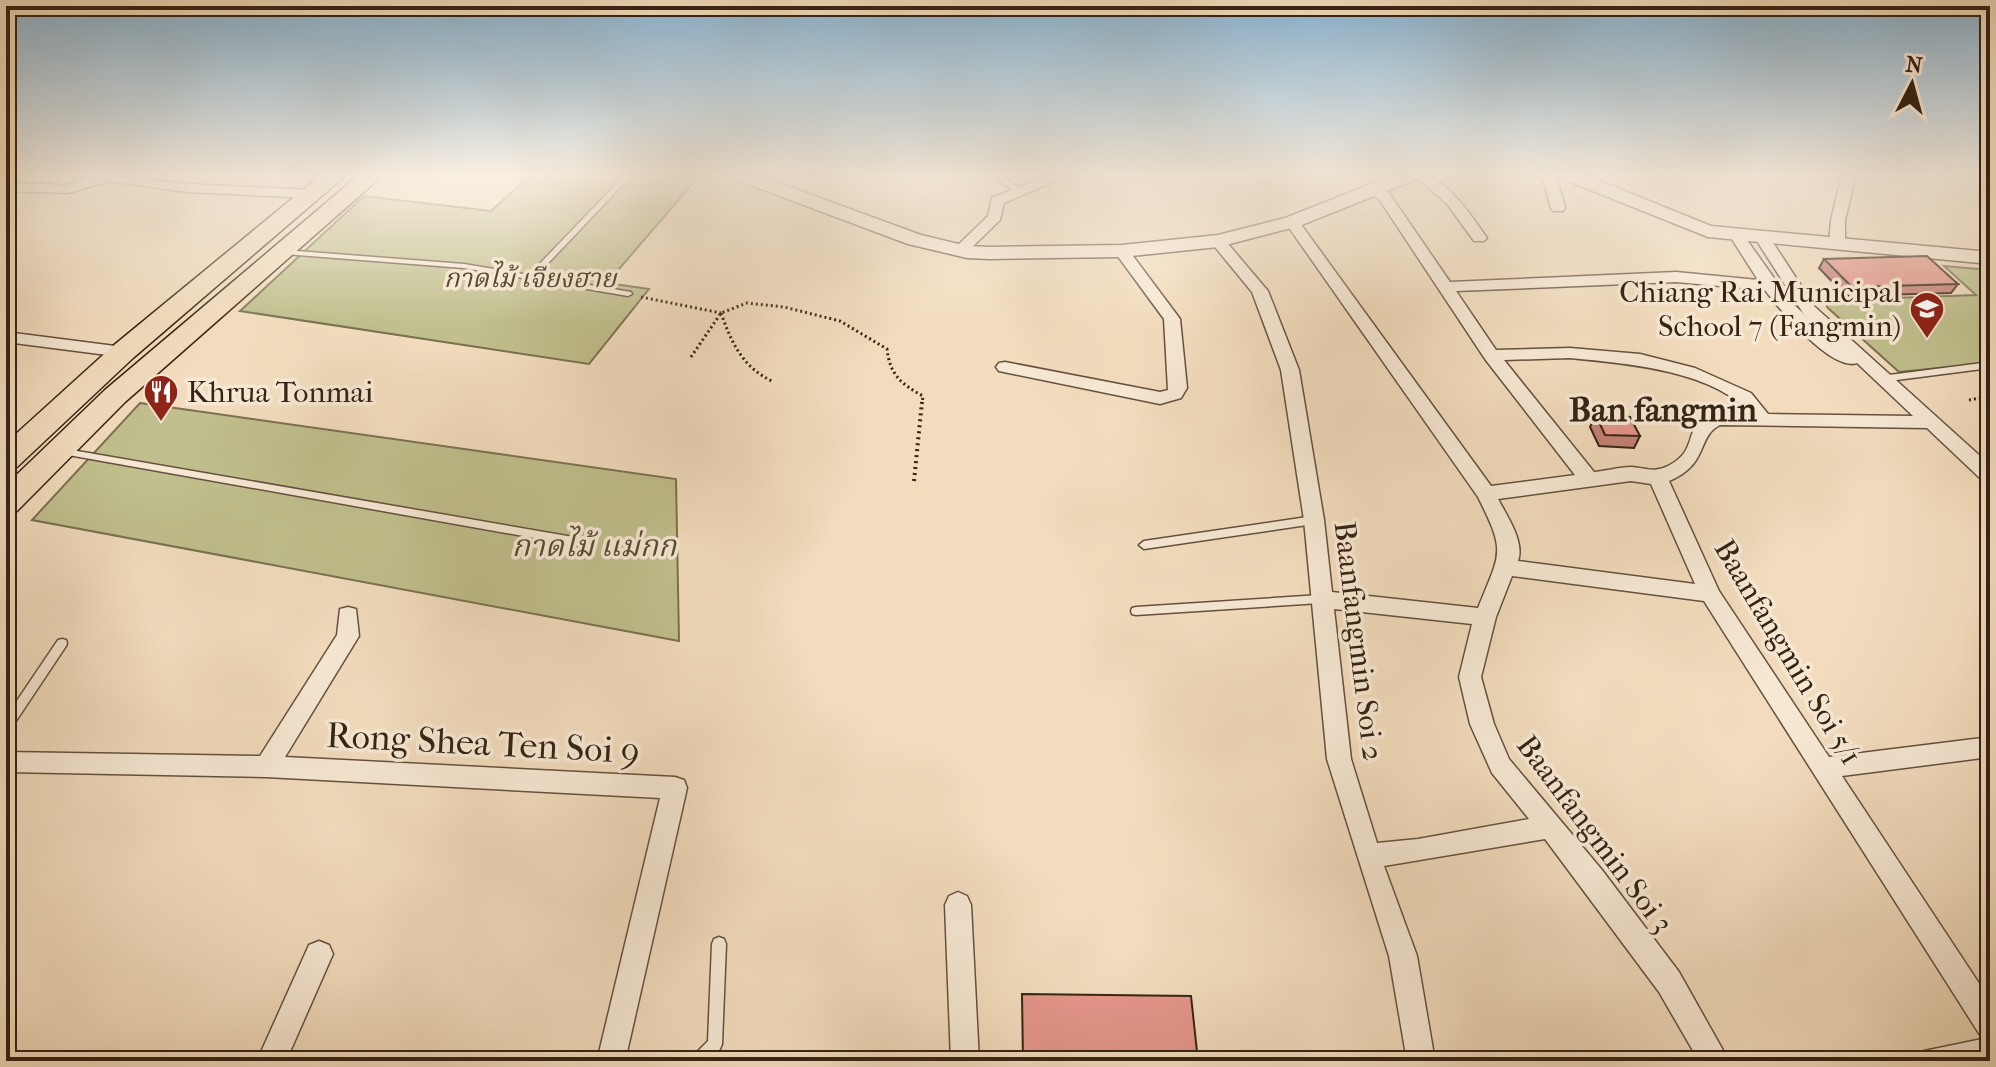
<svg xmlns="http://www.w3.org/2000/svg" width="1996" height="1067" viewBox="0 0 1996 1067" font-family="'IM FELL French Canon','Noto Serif Thai',serif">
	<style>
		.green { fill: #c0bf8d; stroke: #7a7150; stroke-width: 2 }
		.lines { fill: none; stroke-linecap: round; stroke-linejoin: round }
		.service-casing { stroke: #64513e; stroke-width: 3 }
		.minor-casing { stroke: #64513e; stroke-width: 3 }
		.tertiary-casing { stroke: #64513e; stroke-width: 3 }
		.primary-casing { stroke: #352313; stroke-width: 3 }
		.path-far1 { stroke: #352313; stroke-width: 3; stroke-dasharray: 2 3; stroke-linecap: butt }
		.path { stroke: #352313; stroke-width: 4; stroke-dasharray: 2 4; stroke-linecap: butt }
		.service { fill: #f7e8d4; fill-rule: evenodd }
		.minor { fill: #f7e8d4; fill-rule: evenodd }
		.tertiary { fill: #f7e8d4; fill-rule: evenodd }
		.primary { fill: #f2dcbd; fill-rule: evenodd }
		.wall { fill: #c58178; stroke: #352313; stroke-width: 2 }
		.building { fill: #e5968b; stroke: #352313; stroke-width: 2 }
		.labels { text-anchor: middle; stroke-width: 7; stroke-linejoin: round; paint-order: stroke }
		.far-park-label { font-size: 26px; font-style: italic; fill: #584a32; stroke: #f7e8d4 }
		.poi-label { font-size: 30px; fill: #352313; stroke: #f7e8d4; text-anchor: end }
		.park-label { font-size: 30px; font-style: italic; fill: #584a32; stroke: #f7e8d4 }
		.street-label { font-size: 30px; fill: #352313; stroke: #f7e8d4 }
		.quarter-label { font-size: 34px; font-weight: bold; fill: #352313; stroke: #f7e8d4 }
		.near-street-label { font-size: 36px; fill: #352313; stroke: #f7e8d4 }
	</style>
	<rect width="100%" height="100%" fill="#f2dcbd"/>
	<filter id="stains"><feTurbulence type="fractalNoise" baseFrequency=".0025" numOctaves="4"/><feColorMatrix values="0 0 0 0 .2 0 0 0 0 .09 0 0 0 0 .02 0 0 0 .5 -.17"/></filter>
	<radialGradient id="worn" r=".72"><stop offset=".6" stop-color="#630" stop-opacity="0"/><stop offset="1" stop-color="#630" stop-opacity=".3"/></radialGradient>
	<path class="green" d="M531,175H700L607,283L649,289L589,364L240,311L364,196L491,211Z
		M1944,266L1990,270V363L1899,372L1828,308L1821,296L1891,298L1976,295Z
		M140,403L676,479L679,641L32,520Z"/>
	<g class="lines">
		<defs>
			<path id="service" d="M625,175H632L536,276L631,292L632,294L628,296L464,268L284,254L280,252L284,250L464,264L529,275Z
				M993,175H1001L1023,191L1016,193Z
				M1990,362V368L1881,382L1877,379L1881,376Z
				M60,448L579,538L584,542L579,546L57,453L55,451Z
				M1971,454L1990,456V462L1968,459L1966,457Z
				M1314,516L1319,520L1314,524L1144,549L1139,545L1144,541Z
				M1320,595L1324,596L1325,599L1324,602L1320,603L1136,615L1132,614L1131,611L1132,608L1136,607Z
				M62,639L66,640L67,643L66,646L10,730L6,732V717L58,640Z
				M719,937L724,939L726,944L722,1044L720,1049L708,1061H691L693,1056L708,1041L712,944L714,939Z"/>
			<path id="minor" d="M100,175L187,184L312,190L319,194L312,198L187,192L109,181L68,193L6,191V183L67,185Z
				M1050,175H1069L1004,203L1000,220L966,253H956V247L988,216L992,198Z
				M1414,175C1447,175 1469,213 1487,238L1484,241H1474L1448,205Z
				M1542,175H1556L1565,208L1563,211H1553L1551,208Z
				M1842,175H1856L1845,220V244L1837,249L1829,244L1831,220Z
				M1371,184L1389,193L1450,282L1676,272L1758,280L1730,236L1732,233H1742L1791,302L1832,340L1803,313L1755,238L1758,235H1768L1815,307L1990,465V483L1983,481L1927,428L1720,425C1696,437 1710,464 1669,481L1719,591L1829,757L1990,737V757L1842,776L1990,1000V1061H1920L1924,1051L1987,1038L1980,1035L1704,601L1512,576L1496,617L1481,677L1494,724L1509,759L1602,870L1679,972L1729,1061H1699L1659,992L1545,839L1384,866L1417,956L1435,1061H1407L1389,956L1327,759L1304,520L1281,370L1252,292L1210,241L1218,236L1223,238L1268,291L1299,370L1324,520L1332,592L1478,608C1501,551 1506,553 1478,497L1285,222L1287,219H1297L1491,486L1575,475L1485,359L1379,199L1366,191V185ZM1676,282L1765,290C1779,309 1832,372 1857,363L1913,416L1768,414L1751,393L1695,368L1640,354L1570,348L1496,350L1456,291ZM1570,358C1622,363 1714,370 1749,413C1666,412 1710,445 1668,466C1654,473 1646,468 1631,467C1619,467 1606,471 1594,472L1504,360ZM1631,481L1651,484L1695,584L1518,561C1525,542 1507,516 1498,499ZM1334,609L1472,624L1459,677L1470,724L1492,773L1529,819L1418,839L1377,843L1351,759Z
				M1122,246L1127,248L1180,319L1187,388L1181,398L1160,404L999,371L996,367L999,363L1005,362L1160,392L1168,390L1164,319L1114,251Z
				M6,332L123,347L131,352L123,357L6,342Z
				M348,607L356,609L359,636L285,757L675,777L684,780L687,788L625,1061H597L660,798L266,777L6,772V752L260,756L337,635L340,609Z
				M958,892L967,896L971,905L979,1061H951L945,905L949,896Z
				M319,941L329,945L333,954L286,1061H257L309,945Z"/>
			<path id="tertiary" d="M731,175H757L921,235L967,246L990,247L1122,245L1218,235L1285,218L1394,175H1420L1417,179L1299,226L1218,247L1122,257L990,259L967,258L908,244L734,179Z
				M1560,175H1585L1711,226L1990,252V264L1708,237L1563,179Z"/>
			<path id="primary" d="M321,175H346L133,358L17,467L6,470V443L113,346Z
				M359,175H383L125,402L17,511L6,514V485L105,390Z"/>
		</defs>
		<use href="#service" class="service-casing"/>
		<use href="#minor" class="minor-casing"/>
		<use href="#tertiary" class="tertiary-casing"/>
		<use href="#primary" class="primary-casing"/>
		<path class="path-far1" d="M641,297L721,313
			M721,313C732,344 743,368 774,382
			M691,357L721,313L747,303L784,307L840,321L887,349C890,375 901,384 923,396L922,404
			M1969,400L1990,396"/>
		<path class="path" d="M914,481L922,402"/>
		<use href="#service" class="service"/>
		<use href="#minor" class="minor"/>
		<use href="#tertiary" class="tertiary"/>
		<use href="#primary" class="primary"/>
	</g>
	<path class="wall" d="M1824,259L1958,284L1951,293L1846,296L1819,268Z
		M1596,415L1640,436L1634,448L1599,446L1590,427Z"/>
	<path class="building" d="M1927,256L1958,284L1852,287L1824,259Z
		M1596,415L1630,417L1640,436L1605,435Z
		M1022,994L1191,996L1198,1061H1023Z"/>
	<linearGradient id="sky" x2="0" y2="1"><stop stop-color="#8ab6d5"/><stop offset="0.54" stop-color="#f9efe1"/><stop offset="1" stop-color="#f9efe1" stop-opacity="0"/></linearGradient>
	<rect width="1996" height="324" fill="url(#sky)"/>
	<defs>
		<symbol id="school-pin" viewBox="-11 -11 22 30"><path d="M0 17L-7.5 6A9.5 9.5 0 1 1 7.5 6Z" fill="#8f2418" stroke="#f7e8d4"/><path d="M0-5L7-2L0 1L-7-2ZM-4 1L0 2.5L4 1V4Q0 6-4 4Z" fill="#fff"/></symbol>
		<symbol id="restaurant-pin" viewBox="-11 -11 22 30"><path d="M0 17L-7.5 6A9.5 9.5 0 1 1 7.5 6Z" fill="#8f2418" stroke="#f7e8d4"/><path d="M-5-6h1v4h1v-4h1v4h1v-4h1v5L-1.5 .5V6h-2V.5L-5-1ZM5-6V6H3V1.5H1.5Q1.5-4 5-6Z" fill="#fff"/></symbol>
	</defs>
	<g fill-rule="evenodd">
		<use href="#school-pin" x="1907" y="289" width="40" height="54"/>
		<use href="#restaurant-pin" x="141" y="372" width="40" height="54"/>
	</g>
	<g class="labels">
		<g class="far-park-label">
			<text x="530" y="287">กาดไม้ เจียงฮาย</text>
		</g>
		<g class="poi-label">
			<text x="1901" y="302">Chiang Rai Municipal<tspan x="1901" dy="34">School 7 (Fangmin)</tspan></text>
			<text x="187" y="402" text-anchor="start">Khrua Tonmai</text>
		</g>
		<g class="park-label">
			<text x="594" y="556">กาดไม้ แม่กก</text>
		</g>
		<g class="street-label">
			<text transform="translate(1359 641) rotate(83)" y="10">Baanfangmin Soi 2</text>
			<text transform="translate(1788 652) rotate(59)" y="10">Baanfangmin Soi 5/1</text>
			<text transform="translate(1595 834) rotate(53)" y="10">Baanfangmin Soi 3</text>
		</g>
		<g class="quarter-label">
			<text x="1663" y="421">Ban fangmin</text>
		</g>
		<g class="near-street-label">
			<text transform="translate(483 742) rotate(3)" y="13">Rong Shea Ten Soi 9</text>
		</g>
	</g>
	<rect width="1996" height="1067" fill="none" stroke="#f2dcbd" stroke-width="32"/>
	<rect x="8" y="8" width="1980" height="1051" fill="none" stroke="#352313" stroke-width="4"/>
	<rect x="16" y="16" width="1964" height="1035" fill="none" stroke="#352313" stroke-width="2"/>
	<g transform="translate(1912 84) rotate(6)" stroke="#f7e8d4" stroke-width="6" paint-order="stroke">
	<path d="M0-6L14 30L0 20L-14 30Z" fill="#352313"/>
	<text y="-12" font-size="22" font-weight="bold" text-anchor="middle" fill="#352313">N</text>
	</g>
	<rect width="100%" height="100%" filter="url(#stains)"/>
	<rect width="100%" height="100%" fill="url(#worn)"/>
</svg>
